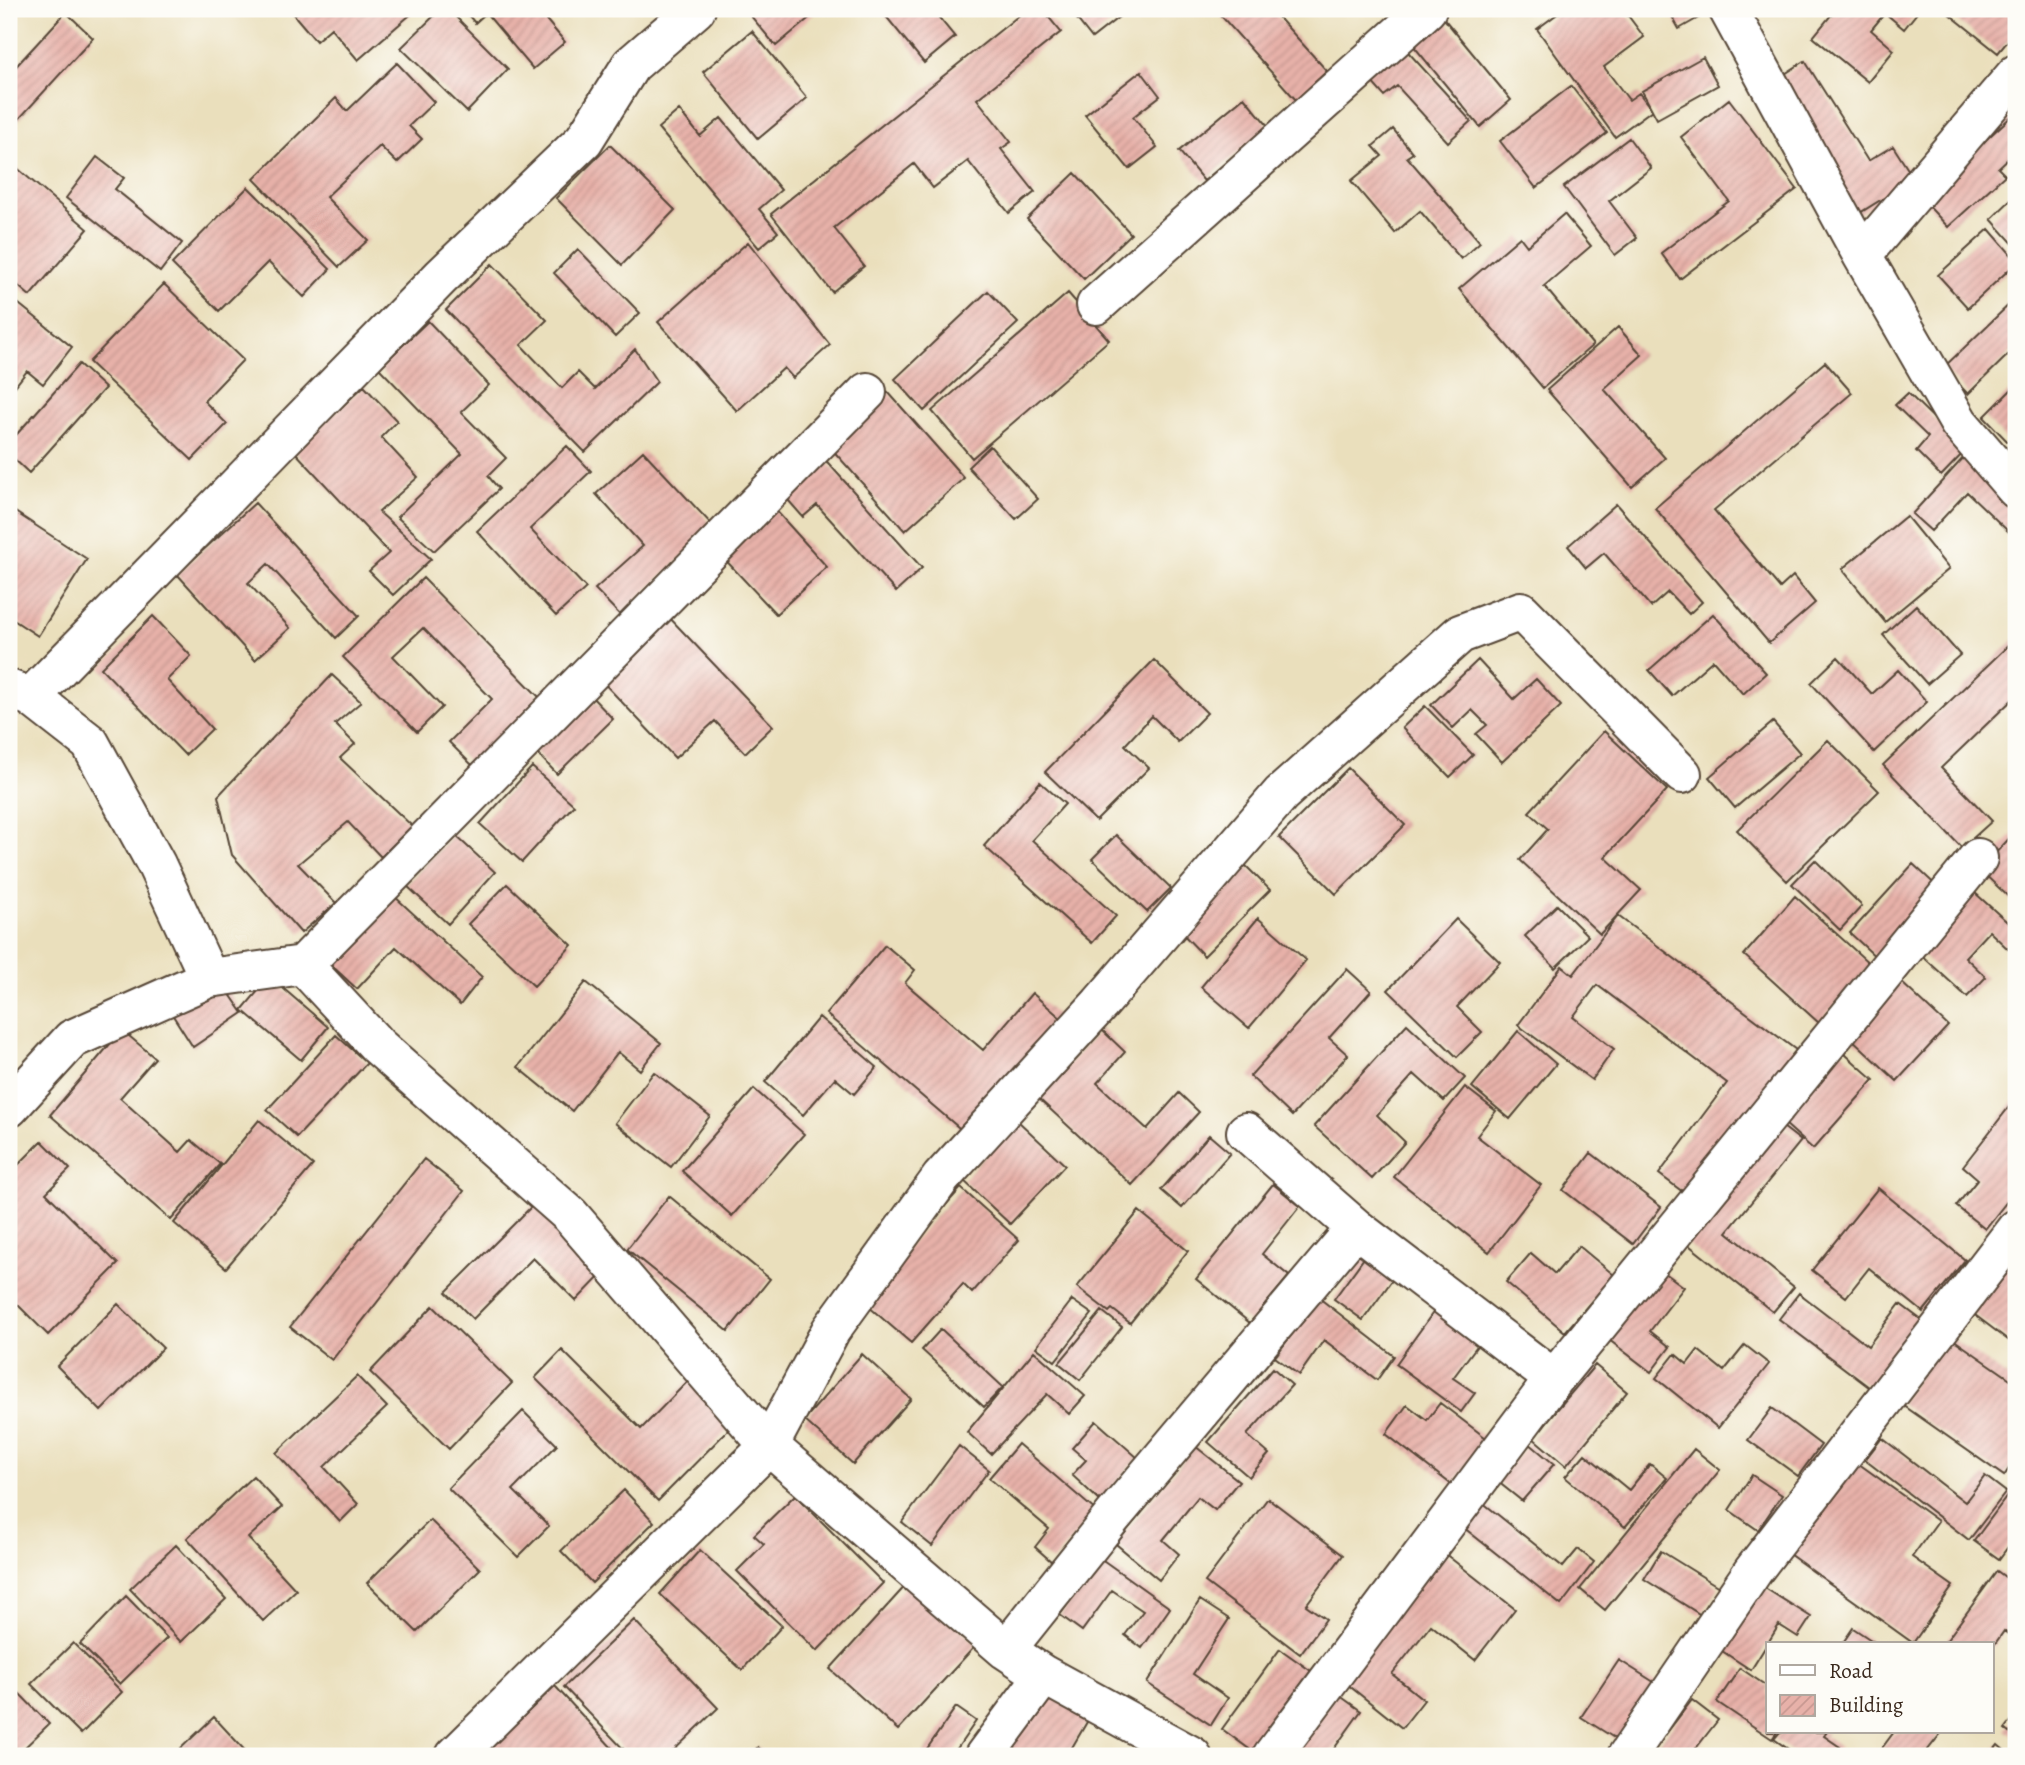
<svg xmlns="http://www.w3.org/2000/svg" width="2025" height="1765" viewBox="0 0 2025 1765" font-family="Alegreya,serif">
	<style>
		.building { fill: url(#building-hatch) }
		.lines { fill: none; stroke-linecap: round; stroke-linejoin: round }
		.street-casing { stroke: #554536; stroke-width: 42 }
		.street { stroke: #fff; stroke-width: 38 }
	</style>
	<defs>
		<pattern id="building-hatch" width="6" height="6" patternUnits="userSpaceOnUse" patternTransform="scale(1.75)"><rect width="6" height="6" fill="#e7b1a9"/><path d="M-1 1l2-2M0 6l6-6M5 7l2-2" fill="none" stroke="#c79891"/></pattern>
	</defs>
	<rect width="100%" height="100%" fill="#fdfcf7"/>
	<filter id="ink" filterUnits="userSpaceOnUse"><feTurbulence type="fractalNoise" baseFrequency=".0143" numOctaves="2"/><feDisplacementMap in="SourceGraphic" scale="14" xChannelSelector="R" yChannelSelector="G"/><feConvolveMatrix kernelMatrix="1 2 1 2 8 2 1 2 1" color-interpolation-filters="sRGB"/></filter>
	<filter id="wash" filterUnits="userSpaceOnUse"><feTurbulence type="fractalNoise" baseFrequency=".00686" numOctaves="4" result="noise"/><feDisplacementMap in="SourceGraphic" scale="28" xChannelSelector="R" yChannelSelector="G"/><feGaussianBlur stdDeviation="1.57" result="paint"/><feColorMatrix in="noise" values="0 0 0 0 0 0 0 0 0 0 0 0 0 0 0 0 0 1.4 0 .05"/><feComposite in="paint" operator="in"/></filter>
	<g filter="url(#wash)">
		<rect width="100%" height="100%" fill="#eadfbc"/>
		<g id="blocks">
			<path class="building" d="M301,9H417L358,60L331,28L316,41L294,15Z
				M441,9H448L508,69L467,112L401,48Z
				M463,9H537L565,42L533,69L486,13L475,23Z
				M745,9H809L814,14L776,46Z
				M880,9H932L955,37L924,63Z
				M1027,9H1042L1061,32L977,99L1011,142L1001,149L1035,192L1009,213L968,161L933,188L914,164L834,228L864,266L832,292L771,214Z
				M1069,9H1129L1092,38Z
				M1215,9H1271L1327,71L1296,100Z
				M1436,9L1511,100L1480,127L1403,33Z
				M1564,9H1623L1644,37L1604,67L1629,100L1639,93L1652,110L1615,137L1537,29Z
				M1668,9H1714L1679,29Z
				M1836,9H1920L1904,29L1885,13L1871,30L1894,50L1868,82L1813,37Z
				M1943,9H2016V31L1998,53Z
				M66,12L93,38L9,130V74Z
				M752,31L807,98L758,139L703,72Z
				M1398,41L1471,121L1448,142L1397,86L1384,96L1364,73Z
				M1703,57L1718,85L1657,119L1642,91Z
				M1805,61L1868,161L1893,146L1914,179L1858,214L1774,81Z
				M397,63L434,102L409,126L422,139L397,163L380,146L326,197L368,240L339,267L254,179L336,98L347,111Z
				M1141,71L1160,96L1133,117L1157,147L1129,169L1085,115Z
				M1571,86L1607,133L1536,188L1500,141Z
				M1244,97L1269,127L1204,181L1179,151Z
				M1729,99L1797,189L1680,279L1661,253L1729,201L1681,137Z
				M679,110L700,136L721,118L781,190L759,209L778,232L759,248L658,128Z
				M2016,112V151L1998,168L2005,175L1948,227L1922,199Z
				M1393,129L1413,153L1407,157L1480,242L1461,259L1420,211L1395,233L1351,181L1382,156L1373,146Z
				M1629,138L1651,168L1609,201L1637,238L1615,255L1564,187Z
				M610,145L675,210L622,265L556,198Z
				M97,157L124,178L115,189L182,243L160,272L66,198Z
				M9,161L88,229L30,296L9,278Z
				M1075,173L1131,234L1084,279L1027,219Z
				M248,187L330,269L304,297L268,262L219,311L172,264Z
				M2016,195V247L1991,219Z
				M1564,214L1591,246L1544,286L1593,345L1543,388L1459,289L1520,237L1527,246Z
				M1989,229L2016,260V263L1968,308L1938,275Z
				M748,242L830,345L793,378L784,368L737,411L658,322Z
				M578,249L640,313L615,337L554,273Z
				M492,264L547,320L521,345L562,388L578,372L595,389L635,349L657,382L585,452L446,310Z
				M164,284L243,360L204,401L227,424L192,460L89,362Z
				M988,291L1018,323L924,411L895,379Z
				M1068,293L1109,340L972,458L932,411Z
				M9,296L72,347L43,384L27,371L9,394Z
				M2015,299L2016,300V347L1968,394L1943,368Z
				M428,321L489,385L461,412L506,458L488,476L499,489L434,551L397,517L462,454L379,368Z
				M1618,327L1642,355L1604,389L1665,458L1632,487L1547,390Z
				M1825,362L1852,393L1714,510L1780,588L1793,576L1815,603L1769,643L1655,508Z
				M79,364L105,388L29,473L9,454V443Z
				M2016,385V438L2010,444L1984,417Z
				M364,386L397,421L381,437L418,477L379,512L431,559L393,595L369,571L389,553L294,451Z
				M888,392L964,478L905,531L829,446Z
				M1908,393L1966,450L1941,476L1916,451L1928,437L1895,405Z
				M567,446L591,471L530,529L586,588L556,616L477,531Z
				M990,446L1038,499L1016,519L968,467Z
				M643,451L714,527L620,615L595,589L643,546L596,494Z
				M821,455L922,568L896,592L817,505L803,517L781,492Z
				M1966,455L2016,501V526L2010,533L1967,492L1931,531L1912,514Z
				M255,503L359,616L336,638L268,564L248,583L290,628L255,660L177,574Z
				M1616,504L1702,602L1689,614L1668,592L1651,607L1604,553L1586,568L1568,546Z
				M771,505L827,567L776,614L719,553Z
				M9,508L87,559L38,636L9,617Z
				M1906,516L1949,569L1885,622L1842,569Z
				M423,578L540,698L472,765L449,742L492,699L423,628L393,656L442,707L417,732L343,657Z
				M1916,605L1960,655L1927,684L1883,635Z
				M665,613L773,726L745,753L715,721L675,758L598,677Z
				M1713,614L1766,673L1743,694L1713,660L1672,696L1649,670Z
				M153,616L191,656L167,680L212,729L185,755L101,668Z
				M2016,638V696L1941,768L1992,821L1962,848L1883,765Z
				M1838,657L1872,694L1898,670L1927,702L1874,752L1811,683Z
				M1154,660L1207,713L1178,742L1152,716L1125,745L1149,768L1096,821L1045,772Z
				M1478,660L1514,699L1536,679L1561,706L1502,762L1476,734L1487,725L1472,710L1453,728L1431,705Z
				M332,675L361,702L335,724L355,744L340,758L412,826L381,857L348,822L298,864L336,903L301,933L232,855L218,796Z
				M589,694L613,719L557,774L533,749Z
				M1425,706L1473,755L1450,777L1402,728Z
				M1773,722L1800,753L1735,808L1709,777Z
				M1604,731L1667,790L1605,857L1641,890L1600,934L1520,860L1548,829L1529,812Z
				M1828,740L1879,791L1787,881L1737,830Z
				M532,767L574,805L522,862L480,824Z
				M1348,768L1405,825L1336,894L1279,837Z
				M1040,782L1065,804L1032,840L1116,916L1092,943L984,846Z
				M2016,831V904L1980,870Z
				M454,834L495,872L448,924L406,885Z
				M1116,835L1171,888L1147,912L1092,859Z
				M1815,860L1862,906L1840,930L1792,884Z
				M1913,864L1942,891L1879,960L1850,933Z
				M1245,865L1270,890L1204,956L1179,930Z
				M507,884L572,945L534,986L468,924Z
				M1974,892L2016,930V939L2008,949L1989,931L1965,957L1986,977L1967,997L1919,953Z
				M393,895L482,977L460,1005L396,947L357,989L330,964Z
				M1795,896L1871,965L1819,1023L1744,955Z
				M1557,905L1588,936L1555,968L1525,936Z
				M1618,916L1800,1053L1691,1198L1659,1174L1727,1083L1597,985L1573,1017L1614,1049L1592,1080L1518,1025L1562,966L1573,975Z
				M1258,918L1306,960L1249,1028L1201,987Z
				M1456,919L1500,962L1457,1007L1482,1032L1457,1057L1388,990Z
				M885,945L915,970L905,983L983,1050L1032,993L1062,1019L965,1133L826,1014Z
				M1347,969L1371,991L1329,1038L1348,1055L1292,1116L1250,1076Z
				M270,977L328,1027L301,1060L242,1010Z
				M220,980L243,1013L193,1047L172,1014Z
				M586,982L661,1043L640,1070L618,1052L572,1111L518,1067Z
				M1901,982L1948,1026L1897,1081L1850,1037Z
				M819,1017L877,1067L854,1094L835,1078L803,1115L765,1082Z
				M1407,1024L1465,1078L1444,1101L1414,1074L1377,1115L1405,1142L1372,1179L1314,1126Z
				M1101,1029L1125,1052L1097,1083L1147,1129L1179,1093L1199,1112L1132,1185L1038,1098Z
				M122,1030L155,1058L120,1098L180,1152L191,1140L220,1164L171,1220L50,1115Z
				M1518,1031L1556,1064L1510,1119L1472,1087Z
				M336,1035L367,1063L297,1137L267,1110Z
				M1836,1046L1874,1080L1813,1149L1775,1115Z
				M654,1072L710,1116L671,1167L615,1123Z
				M1465,1087L1496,1111L1477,1136L1541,1185L1489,1252L1394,1177Z
				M754,1089L804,1134L732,1216L682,1171Z
				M2016,1098V1190L1985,1229L1956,1206L1978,1179L1963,1166Z
				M259,1120L313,1165L226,1268L174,1223Z
				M1774,1120L1801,1141L1727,1232L1794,1287L1773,1312L1680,1238Z
				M1018,1121L1065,1165L1010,1224L963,1180Z
				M1209,1135L1230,1153L1182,1208L1161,1190Z
				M42,1141L70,1169L46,1193L118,1264L48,1335L9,1296V1174Z
				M1591,1153L1661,1207L1633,1244L1563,1190Z
				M424,1159L464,1191L332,1360L290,1327Z
				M1273,1184L1300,1206L1262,1254L1289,1276L1250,1323L1196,1279Z
				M961,1188L1019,1240L972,1293L963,1284L911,1343L861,1300Z
				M1878,1188L1965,1260L1923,1312L1869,1268L1846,1297L1812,1270Z
				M669,1196L770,1279L728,1331L627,1249Z
				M535,1203L604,1272L576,1301L533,1258L473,1319L446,1292Z
				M1139,1211L1188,1251L1130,1323L1112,1309L1109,1312L1077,1287Z
				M1579,1246L1614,1275L1565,1332L1506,1282L1531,1253L1555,1274Z
				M2016,1251V1346L1971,1312Z
				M1364,1258L1393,1279L1363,1320L1334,1299Z
				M1657,1267L1684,1287L1650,1331L1670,1347L1651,1372L1604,1336Z
				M1799,1293L1868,1346L1900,1304L1928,1325L1877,1393L1779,1319Z
				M1319,1298L1394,1356L1377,1380L1324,1340L1299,1375L1275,1357Z
				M1072,1300L1092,1314L1055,1361L1036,1347Z
				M1440,1303L1485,1335L1453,1378L1475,1393L1461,1412L1396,1364Z
				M118,1304L163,1348L101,1411L57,1366Z
				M433,1306L512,1383L449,1449L370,1372Z
				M1102,1311L1122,1327L1080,1380L1059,1363Z
				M941,1329L1003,1387L984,1407L922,1350Z
				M1947,1335L2016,1383V1458L2004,1476L1900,1403Z
				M1745,1345L1769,1364L1718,1428L1656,1378L1675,1354L1687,1364L1698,1350L1724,1371Z
				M562,1350L641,1429L690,1379L735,1423L658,1501L535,1378Z
				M1034,1351L1085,1396L1069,1414L1047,1394L991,1454L967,1432Z
				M862,1354L911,1399L853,1464L804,1420Z
				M1595,1365L1627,1392L1566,1466L1533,1438Z
				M1273,1368L1292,1385L1247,1435L1269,1454L1249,1477L1208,1442Z
				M357,1376L387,1407L324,1467L358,1504L340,1522L276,1453Z
				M1440,1403L1486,1438L1452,1485L1386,1434L1407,1405L1427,1420Z
				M1772,1408L1821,1445L1798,1476L1748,1440Z
				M523,1411L557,1445L513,1490L549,1526L518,1557L448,1488Z
				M1096,1421L1138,1458L1100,1501L1072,1475L1086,1460L1072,1448Z
				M1882,1438L1965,1502L1985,1476L2006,1492L1969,1540L1865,1460Z
				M1529,1443L1554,1464L1522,1501L1497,1481Z
				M1018,1444L1096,1511L1052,1562L1035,1547L1049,1529L989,1478Z
				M959,1446L989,1470L932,1546L902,1522Z
				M1195,1446L1239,1481L1215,1510L1198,1497L1163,1540L1179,1554L1159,1580L1116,1544Z
				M1694,1449L1720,1470L1605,1610L1580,1589Z
				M1585,1454L1629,1490L1650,1464L1667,1478L1625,1527L1565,1477Z
				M1848,1456L1938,1521L1912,1557L1953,1586L1913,1643L1782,1549Z
				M1752,1475L1782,1495L1758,1530L1729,1510Z
				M253,1476L282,1507L248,1538L296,1590L263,1621L187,1538Z
				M2016,1484V1536L1999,1559L1974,1541Z
				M624,1490L654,1522L592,1583L561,1551Z
				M795,1495L883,1583L817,1651L737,1571L764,1544L754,1535Z
				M1268,1498L1343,1555L1306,1605L1326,1619L1300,1654L1205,1582Z
				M1482,1502L1563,1567L1578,1549L1594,1562L1561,1605L1463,1527Z
				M430,1520L480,1569L417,1632L367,1583Z
				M176,1545L226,1599L181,1642L130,1589Z
				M700,1550L782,1626L742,1670L660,1594Z
				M1661,1551L1719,1587L1701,1615L1644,1579Z
				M1444,1553L1515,1609L1475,1660L1431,1625L1392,1674L1424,1700L1402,1728L1342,1680Z
				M1100,1558L1170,1608L1142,1648L1125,1635L1143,1611L1112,1590L1082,1631L1060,1615Z
				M1997,1571L2016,1585V1640L2004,1631L1992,1648V1644H1944Z
				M908,1583L977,1644L898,1730L830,1669Z
				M1760,1585L1811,1617L1798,1637L1779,1625L1751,1670L1719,1649Z
				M126,1596L167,1638L120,1684L80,1644Z
				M1200,1600L1229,1619L1193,1674L1228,1698L1211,1725L1147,1683Z
				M634,1620L718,1708L668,1756H630L564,1687Z
				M1853,1628L1877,1644H1842Z
				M73,1643L122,1692L81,1734L31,1684Z
				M1280,1649L1311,1671L1252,1751L1222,1729Z
				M1619,1660L1657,1684L1619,1741L1581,1717Z
				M1740,1668L1768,1687V1732H1777L1772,1739L1717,1702Z
				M555,1686L613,1749L605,1756H495L489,1749Z
				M15,1689L49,1724L16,1756H9V1695Z
				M1045,1689L1091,1715L1067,1756H1006Z
				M1336,1693L1361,1711L1331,1753L1335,1756H1290Z
				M1692,1700L1718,1720L1690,1756H1649Z
				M956,1707L976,1721L952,1756H922Z
				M2016,1715V1738L2005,1729Z
				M214,1717L250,1756H185L179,1750Z
				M1780,1732H1827L1824,1736L1840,1747L1833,1756H1798L1774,1739Z
				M1894,1732H1942L1923,1756H1876Z
				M1998,1745L2011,1756H1989Z
				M758,1747L768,1756H749Z"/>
		</g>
	</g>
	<g filter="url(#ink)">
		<use href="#blocks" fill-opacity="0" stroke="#554536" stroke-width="2"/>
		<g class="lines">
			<defs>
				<path id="street" d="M1728,9L1862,255L1959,423L2016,489
					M1862,255L2016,74
					M1096,305L1427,9
					M9,689L31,697L90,743L156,864L209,978
					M31,697L441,277L584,140L631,65L696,9
					M303,965L867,392
					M9,1108L72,1039L209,978L303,965L378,1046L570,1215L769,1446L1006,1650L1044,1675L1192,1756
					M1246,1132L1356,1228L1554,1379
					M1006,1650L1113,1516L1356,1228
					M455,1756L769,1446L831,1330L941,1178L1100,1004L1281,794L1460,634L1521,611L1682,774
					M984,1756L1044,1675
					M1272,1756L1554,1379L1978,858
					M1627,1756L1753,1571L2016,1229"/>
			</defs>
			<use href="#street" class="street-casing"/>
			<use href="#street" class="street"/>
		</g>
	</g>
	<rect width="2025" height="1765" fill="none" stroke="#fdfcf7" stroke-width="35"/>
	<rect x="1766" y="1642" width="228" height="91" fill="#fdfcf7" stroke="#afa8a0" stroke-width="2"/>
	<rect x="1780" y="1665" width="35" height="10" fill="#ffffff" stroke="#afa8a0" stroke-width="2"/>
	<text x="1829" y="1678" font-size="21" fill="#3b2a1e">Road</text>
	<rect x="1780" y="1695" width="35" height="21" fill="url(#building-hatch)" stroke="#afa8a0" stroke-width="2"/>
	<text x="1829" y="1712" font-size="21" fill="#3b2a1e">Building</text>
</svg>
